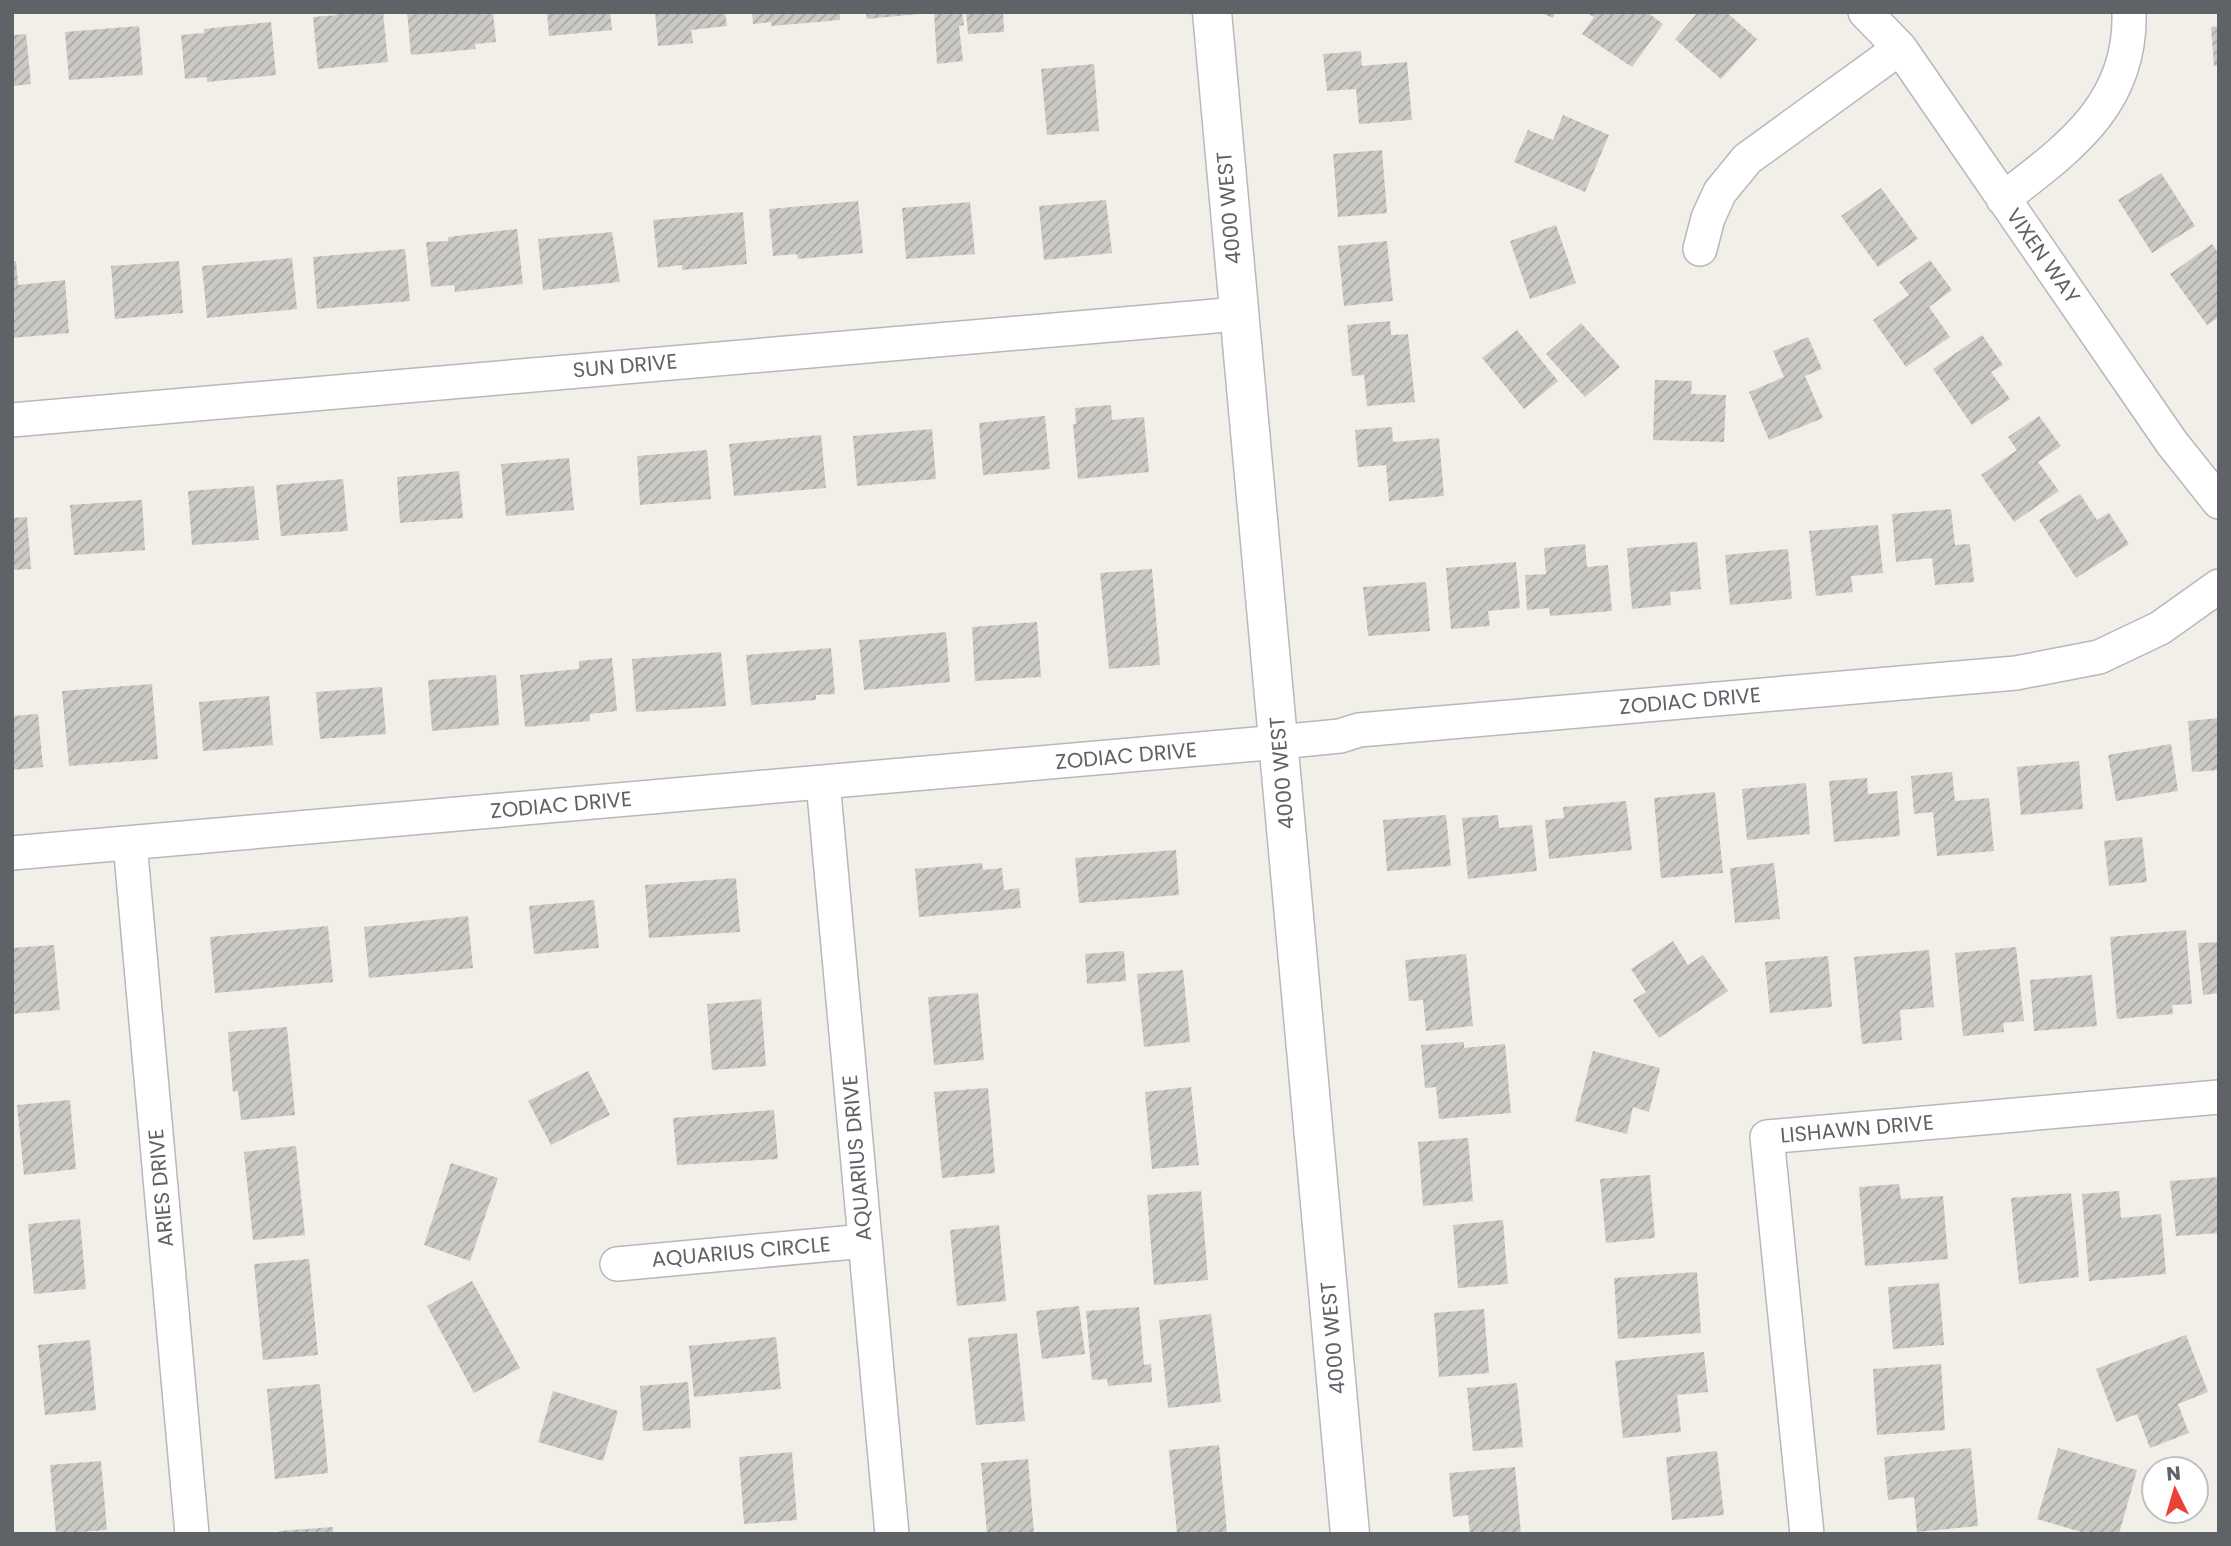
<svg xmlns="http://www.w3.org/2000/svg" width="2231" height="1546" viewBox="0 0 2231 1546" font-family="Poppins,sans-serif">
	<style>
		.building { fill: url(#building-hatch) }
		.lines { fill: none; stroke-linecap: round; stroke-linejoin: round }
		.street-casing { stroke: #b5b8bc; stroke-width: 36 }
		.secondary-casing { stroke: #b6babf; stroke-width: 41 }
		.street { stroke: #fff; stroke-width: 33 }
		.secondary { stroke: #fff; stroke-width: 38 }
		.labels { text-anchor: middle; stroke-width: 5; stroke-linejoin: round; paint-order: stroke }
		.street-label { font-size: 21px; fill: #5f6368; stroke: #fff }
	</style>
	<defs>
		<pattern id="building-hatch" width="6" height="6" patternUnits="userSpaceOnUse" patternTransform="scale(1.75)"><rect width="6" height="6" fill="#cccac5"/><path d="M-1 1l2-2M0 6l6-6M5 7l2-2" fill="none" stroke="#a9a8a4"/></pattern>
	</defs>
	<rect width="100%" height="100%" fill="#f1efe8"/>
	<path class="building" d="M336,12H383L388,62L318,69L313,17L337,15Z
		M407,12H493L496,42L475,44L476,49L411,55Z
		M547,12H610L612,30L549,36Z
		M655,12H725L727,26L691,30L693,43L658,46Z
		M752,12H840V20L771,26V22L753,24Z
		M866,12H919V14L867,19Z
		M934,12H962L964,25L959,26L963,61L937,64Z
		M966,12H1003L1004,32L968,34Z
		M1539,12H1555L1553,18Z
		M1585,12H1647L1663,24L1632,67L1582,34L1594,17Z
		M1698,12H1726L1757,39L1721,79L1675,39Z
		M271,22L276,75L207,82V77L185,79L181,35L204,33V29Z
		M139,26L143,75L69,80L65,32Z
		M2219,26V65L2214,66L2211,27Z
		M26,34L31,84L12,86V35Z
		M1361,51L1362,66L1407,62L1412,120L1359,124L1356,89L1327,91L1323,54Z
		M1094,64L1099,131L1047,135L1041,69Z
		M1563,115L1609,135L1585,192L1514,162L1528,130L1553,140Z
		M1382,150L1387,213L1338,217L1333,154Z
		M2161,173L2195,226L2152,253L2118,200Z
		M1881,188L1918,239L1878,267L1841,216Z
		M1106,200L1112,253L1044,260L1039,206Z
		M858,201L863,253L798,259L797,254L773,256L769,209Z
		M970,202L975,254L906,259L902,208Z
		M743,212L747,264L682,270V265L658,268L653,220Z
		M1556,225L1576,283L1530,299L1510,241Z
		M517,229L523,284L455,292L454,285L431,287L426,242L448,241V237Z
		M612,232L620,282L543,290L538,239Z
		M1387,241L1393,301L1344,306L1338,246Z
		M2212,244L2219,254V317L2207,325L2170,274Z
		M405,249L410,301L317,309L313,257Z
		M292,258L297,309L207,318L202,266Z
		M1930,260L1952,290L1929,307L1950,337L1906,367L1873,320L1909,295L1899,282Z
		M12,261H16L18,285L65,280L69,333L12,338Z
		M179,261L183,313L115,319L111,266Z
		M1390,321L1391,335L1408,334L1415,402L1367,406L1364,375L1352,376L1347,325Z
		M1581,323L1620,367L1585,397L1546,354Z
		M1517,330L1558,381L1524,409L1482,358Z
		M1982,335L2003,365L1991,372L2010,399L1972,425L1933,369Z
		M1808,337L1822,369L1805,376L1823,418L1769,440L1749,392L1784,377L1773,351Z
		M1655,380L1692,381L1691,394L1726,395L1724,442L1653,440Z
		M1111,405L1112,420L1144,417L1149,472L1078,479L1073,424H1076L1075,408Z
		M1045,416L1050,469L983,475L979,423Z
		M2039,416L2061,446L2038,462L2059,491L2014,522L1981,475L2017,450L2008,437Z
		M1392,427L1393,442L1439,438L1444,496L1389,501L1386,465L1358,467L1355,430Z
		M932,429L936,479L857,486L853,436Z
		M821,435L826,488L734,496L729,444Z
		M707,450L711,499L640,505L637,456Z
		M569,458L574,510L506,516L501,464Z
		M459,471L463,518L400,523L397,477Z
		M343,479L348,531L281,536L276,485Z
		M254,486L259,540L192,545L188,491Z
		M2080,494L2097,520L2109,513L2129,544L2076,578L2039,520Z
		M142,500L145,550L74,555L70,505Z
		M1951,509L1955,545L1970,544L1974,582L1935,585L1932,558L1896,562L1892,514Z
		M27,517L31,569L12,570V518Z
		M1878,525L1883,573L1851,576L1853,592L1816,596L1809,531Z
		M1697,542L1701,589L1670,592L1671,605L1632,609L1627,548Z
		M1585,544L1587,567L1608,565L1612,611L1550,616L1549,608L1527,610L1525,575L1546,574L1544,548Z
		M1788,549L1792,599L1730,605L1725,555Z
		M1516,562L1520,608L1488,611L1490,626L1451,629L1446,568Z
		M1152,569L1160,665L1109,669L1100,573Z
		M1426,582L1430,631L1368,636L1363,587Z
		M1037,622L1041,677L975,681L972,627Z
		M946,632L950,682L864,690L859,640Z
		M831,648L835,694L816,695V700L751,705L746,655Z
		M721,652L726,706L636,712L632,659Z
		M612,658L617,711L590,714V721L525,727L520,675L579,669V661Z
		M496,675L499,725L432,731L428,680Z
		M152,684L158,759L69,766L62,691Z
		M382,687L386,734L320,739L316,692Z
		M269,696L273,745L203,751L199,702Z
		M38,714L43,767L12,770V716Z
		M2219,718V770L2192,772L2188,721Z
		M2171,744L2178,791L2116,801L2108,755Z
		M2079,761L2083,809L2021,815L2017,767Z
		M1952,772L1955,801L1989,798L1994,851L1937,856L1933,812L1914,814L1911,776Z
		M1867,778L1868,794L1897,791L1900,836L1834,842L1829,781Z
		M1806,783L1810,834L1747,840L1742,789Z
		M1715,792L1723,873L1661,878L1654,798Z
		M1626,801L1632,850L1549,859L1545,820L1564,818L1563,807Z
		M1446,815L1451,866L1387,871L1383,820Z
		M1498,815L1499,828L1532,825L1537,871L1468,879L1462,818Z
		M2142,837L2147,882L2109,886L2104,841Z
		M1176,850L1179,895L1079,903L1075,858Z
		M982,863L983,870L1002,868L1004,890L1019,888L1021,908L919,917L915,869Z
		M1774,863L1780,919L1735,923L1730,868Z
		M736,878L740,932L649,938L645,885Z
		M594,900L599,948L534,954L529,906Z
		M468,916L473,968L369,978L364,927Z
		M328,926L333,982L215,993L210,937Z
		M2186,930L2192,1004L2172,1005L2173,1014L2117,1019L2110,937Z
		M1673,941L1688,965L1703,955L1728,991L1659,1038L1633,1000L1646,992L1631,969Z
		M2219,942V993L2203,995L2198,943Z
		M54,945L60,1010L12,1014V948Z
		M2016,947L2024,1021L2003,1023L2004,1032L1963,1036L1955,953Z
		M1929,950L1934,1007L1900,1010L1902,1040L1862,1044L1854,957Z
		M1124,951L1126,981L1087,984L1085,954Z
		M1466,954L1473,1026L1426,1031L1423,1000L1409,1001L1405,960Z
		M1828,956L1832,1007L1770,1013L1765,962Z
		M1183,970L1190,1042L1144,1047L1137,974Z
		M2092,975L2097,1026L2034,1031L2030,980Z
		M978,993L984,1060L934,1065L928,997Z
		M761,999L766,1066L712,1070L707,1004Z
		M287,1027L295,1115L241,1120L238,1091L233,1092L228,1032Z
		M1464,1042V1048L1505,1044L1511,1113L1439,1119L1436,1087L1425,1088L1421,1045Z
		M1593,1051L1660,1068L1649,1112L1633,1107L1627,1134L1575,1121Z
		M588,1071L610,1115L551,1145L528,1101Z
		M1191,1087L1199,1165L1152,1169L1145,1092Z
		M988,1088L995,1173L942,1178L934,1092Z
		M70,1100L76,1169L24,1175L17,1105Z
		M774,1110L778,1159L677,1165L673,1118Z
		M1468,1138L1473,1201L1423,1206L1418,1142Z
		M296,1146L305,1235L253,1240L244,1152Z
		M451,1163L498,1178L470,1261L424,1245Z
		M1650,1175L1655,1238L1606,1243L1600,1179Z
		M2219,1177V1233L2176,1236L2170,1181Z
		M1899,1184L1901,1199L1943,1196L1948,1259L1865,1266L1859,1187Z
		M1201,1191L1208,1280L1154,1285L1147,1195Z
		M2119,1191L2121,1218L2161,1214L2166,1274L2089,1281L2082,1194Z
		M2071,1193L2079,1277L2019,1284L2011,1198Z
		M80,1219L86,1289L34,1294L28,1224Z
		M1503,1220L1508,1284L1458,1288L1453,1225Z
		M999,1225L1006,1301L957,1306L950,1230Z
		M309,1259L318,1355L263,1360L254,1264Z
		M1697,1272L1701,1333L1618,1339L1614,1278Z
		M472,1281L520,1368L474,1393L427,1306Z
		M1939,1283L1944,1345L1893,1349L1888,1287Z
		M1079,1306L1085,1354L1042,1359L1036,1311Z
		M1139,1307L1144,1365L1151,1364L1152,1382L1108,1386L1107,1379L1092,1380L1086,1311Z
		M1484,1309L1489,1373L1439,1377L1434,1313Z
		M1211,1314L1221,1402L1168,1408L1159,1320Z
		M1017,1333L1025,1421L976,1425L968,1338Z
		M2186,1335L2208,1392L2178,1404L2189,1433L2150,1448L2137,1414L2116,1422L2096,1369Z
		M776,1337L781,1389L694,1397L689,1346Z
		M90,1340L96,1410L45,1415L38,1345Z
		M1704,1352L1708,1392L1677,1395L1681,1432L1623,1438L1615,1361Z
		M1941,1364L1945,1430L1877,1435L1873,1369Z
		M688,1382L691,1428L643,1431L640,1386Z
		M1517,1383L1523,1447L1473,1451L1467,1388Z
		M320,1384L328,1473L275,1479L267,1389Z
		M553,1391L618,1411L603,1461L538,1442Z
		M1219,1445L1227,1532L1177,1534L1169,1450Z
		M1971,1448L1978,1526L1917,1532L1914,1497L1888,1500L1884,1457Z
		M2058,1448L2137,1470L2119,1534H2088L2037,1519Z
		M1717,1451L1724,1515L1672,1520L1666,1457Z
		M792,1452L797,1520L744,1524L739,1457Z
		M1028,1459L1034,1534H987L981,1463Z
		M101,1461L107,1530L56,1534L50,1465Z
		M1515,1467L1521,1534H1470L1468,1515L1453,1517L1449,1473Z
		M333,1527V1534H279V1531Z"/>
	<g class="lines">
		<defs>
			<path id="street" d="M1865,12L1900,48L2172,443L2219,502
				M2003,199C2069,148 2132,104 2129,12
				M1700,249L1708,218L1720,192L1747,159L1900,48
				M12,420L1238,314
				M823,782L892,1534
				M130,843L192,1534
				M12,853L1279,742L1340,736L1359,730L2016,673L2099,657L2160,628L2219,586
				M617,1264L865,1241
				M1807,1534L1767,1137L2219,1097"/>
			<path id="secondary" d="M1212,12L1350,1534"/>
		</defs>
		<use href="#street" class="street-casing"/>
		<use href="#secondary" class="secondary-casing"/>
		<use href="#street" class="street"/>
		<use href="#secondary" class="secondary"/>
	</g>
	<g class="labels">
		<g class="street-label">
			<text transform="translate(1229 208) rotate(-95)" y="7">4000 WEST</text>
			<text transform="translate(2043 256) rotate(55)" y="7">VIXEN WAY</text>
			<text transform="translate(625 366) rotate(-5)" y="7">SUN DRIVE</text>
			<text transform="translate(1690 701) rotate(-5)" y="7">ZODIAC DRIVE</text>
			<text transform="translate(1126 756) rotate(-5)" y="7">ZODIAC DRIVE</text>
			<text transform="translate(1282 773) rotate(-95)" y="7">4000 WEST</text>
			<text transform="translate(561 805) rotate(-5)" y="7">ZODIAC DRIVE</text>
			<text transform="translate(1857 1129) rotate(-5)" y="7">LISHAWN DRIVE</text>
			<text transform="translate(857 1158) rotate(-95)" y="7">AQUARIUS DRIVE</text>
			<text transform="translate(161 1188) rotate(-95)" y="7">ARIES DRIVE</text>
			<text transform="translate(741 1252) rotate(-5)" y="7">AQUARIUS CIRCLE</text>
			<text transform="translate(1333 1338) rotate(-95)" y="7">4000 WEST</text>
		</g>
	</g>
	<rect width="2231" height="1546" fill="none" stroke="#5f6368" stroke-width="28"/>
	<g transform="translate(2175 1490) rotate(355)"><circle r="33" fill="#ffffff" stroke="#bfc1c3" stroke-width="2"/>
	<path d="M0-5L12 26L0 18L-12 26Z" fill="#ea4335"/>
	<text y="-10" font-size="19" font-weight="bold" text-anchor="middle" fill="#5f6368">N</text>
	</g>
</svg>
